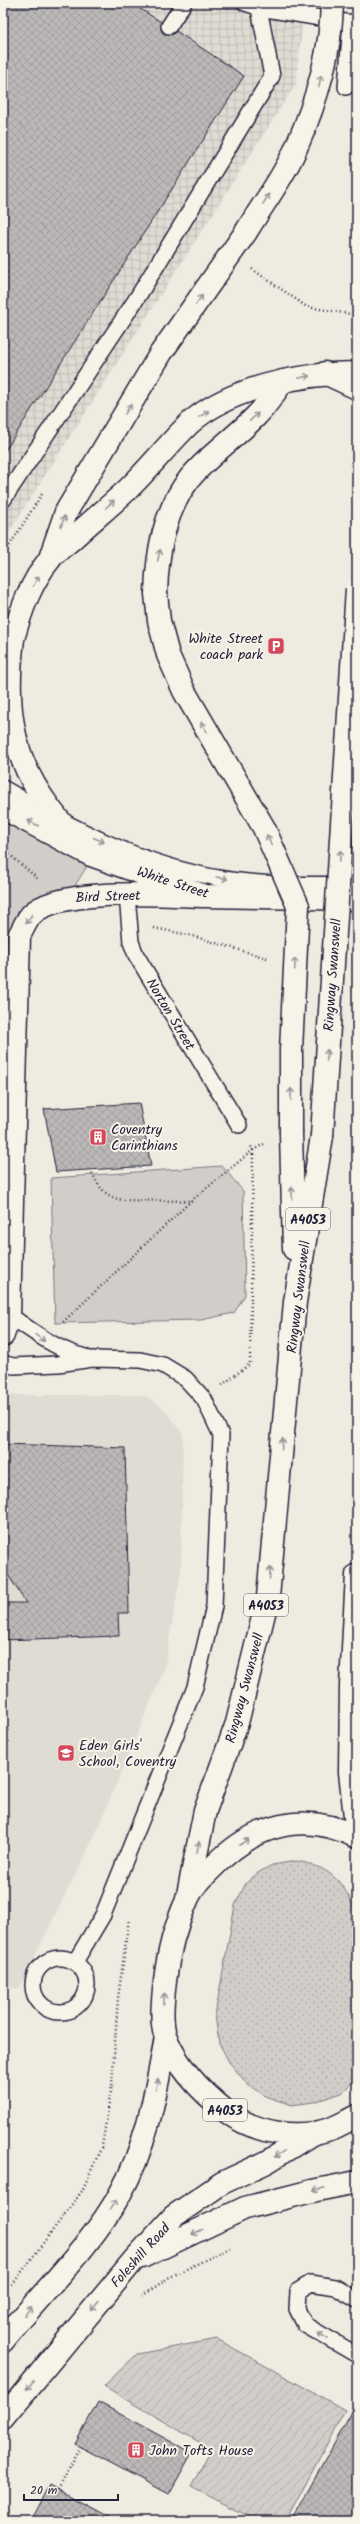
<svg xmlns="http://www.w3.org/2000/svg" width="360" height="2524" viewBox="0 0 360 2524" font-family="Kalam,sans-serif">
	<style>
		.built { fill: #dfdcd4 }
		.industrial { fill: url(#industrial-grid) }
		.grass { fill: url(#grass-dots); stroke: #7a7882 }
		.park { fill: #d1cdc9; stroke: #7a7882 }
		.garden { fill: url(#garden-furrows); stroke: #7a7882 }
		.building { fill: url(#building-cross-hatch); stroke: #22223b }
		.lines { fill: none; stroke-linecap: round; stroke-linejoin: round }
		.lane-casing { stroke: #22223b; stroke-width: 18 }
		.secondary-casing { stroke: #22223b; stroke-width: 25 }
		.highway-casing { stroke: #22223b; stroke-width: 25 }
		.path { stroke: #22223b; stroke-width: 2.5; stroke-dasharray: 1 3; stroke-linecap: butt }
		.lane { stroke: #f7f3e8; stroke-width: 15 }
		.secondary { stroke: #f7f3e8; stroke-width: 22 }
		.highway { stroke: #f7f3e8; stroke-width: 22 }
		.highway-bridge-casing { stroke: #22223b; stroke-width: 25; stroke-linecap: butt }
		.highway-bridge { stroke: #f7f3e8; stroke-width: 22 }
		.oneway { stroke: #97959a }
		.labels { text-anchor: middle; stroke-width: 4; stroke-linejoin: round; paint-order: stroke }
		.shield { fill: #f7f3e8; stroke: #62616f; stroke-width: 1 }
		.shield-label { font-size: 13px; font-weight: bold; fill: #22223b }
		.poi-label { font-size: 14px; fill: #22223b; stroke: #f7f3e8; text-anchor: start }
		.street-label { font-size: 14px; fill: #22223b; stroke: #f7f3e8 }
	</style>
	<defs>
		<pattern id="industrial-grid" width="8" height="8" patternUnits="userSpaceOnUse"><rect width="8" height="8" fill="#dfdcd4"/><path d="M0 4h8M4 0v8" fill="none" stroke="#bfbcb7"/></pattern>
		<pattern id="grass-dots" width="8" height="8" patternUnits="userSpaceOnUse"><rect width="8" height="8" fill="#d1cdc9"/><path d="M2 2h.1M6 6h.1" fill="none" stroke="#b3b0ae" stroke-width="1.8" stroke-linecap="round"/></pattern>
		<pattern id="garden-furrows" width="10" height="10" patternUnits="userSpaceOnUse"><rect width="10" height="10" fill="#d1cdc9"/><path d="M-1 1l2-2M0 10L10 0M9 11l2-2" fill="none" stroke="#b3b0ae"/></pattern>
		<pattern id="building-cross-hatch" width="8" height="8" patternUnits="userSpaceOnUse"><rect width="8" height="8" fill="#bbb8b7"/><path d="M0 0l8 8M0 8l8-8" fill="none" stroke="#a09e9e"/></pattern>
	</defs>
	<rect width="100%" height="100%" fill="#eeebe1"/>
	<filter id="ink" filterUnits="userSpaceOnUse"><feTurbulence type="fractalNoise" baseFrequency=".025" numOctaves="2"/><feDisplacementMap in="SourceGraphic" scale="8" xChannelSelector="R" yChannelSelector="G"/><feConvolveMatrix kernelMatrix="1 2 1 2 8 2 1 2 1" color-interpolation-filters="sRGB"/></filter>
	<g filter="url(#ink)">
		<path class="built" d="M3,1395H144L163,1408L183,1434L181,1571L164,1670L95,1835L19,1988L3,1989Z"/>
		<path class="industrial" d="M3,3H301L303,16L296,84L3,541Z"/>
		<path class="grass" d="M296,1861C332,1867 345,1883 357,1916V2077L342,2093L314,2102L292,2105L267,2097L248,2085L229,2062L219,2043L215,2015L235,1905L246,1883L259,1872L272,1865Z"/>
		<path class="park" d="M3,821L89,863L74,887L46,896L25,911L3,1127Z
			M222,1166L243,1191L245,1295L234,1313L201,1320L55,1323L51,1178Z"/>
		<path class="garden" d="M217,2339L345,2410L286,2521H258L191,2487L211,2449L104,2386L137,2354Z"/>
		<path class="building" d="M3,3H131L161,22V30L164,34H173L176,31L244,76L3,454Z
			M139,1103L151,1166L56,1172L44,1109Z
			M3,1444L125,1448L129,1613H118L119,1636L3,1640V1603H26L3,1567Z
			M98,2402L192,2453L169,2494L75,2444Z
			M357,2403V2521H291Z
			M49,2485L116,2521H30Z"/>
		<g class="lines">
			<defs>
				<path id="lane" d="M245,3L260,8L357,24
					M169,26L184,3
					M346,87L351,22
					M3,500L137,298L272,76L258,3
					M3,788C72,828 143,866 224,879C267,886 313,884 357,885
					M127,895L131,942L136,955L239,1125
					M9,1315C34,1332 55,1349 85,1357
					M3,1363L13,1366L58,1364L92,1359L140,1360L163,1365L186,1379L204,1399L221,1435L214,1606L195,1687L103,1915L75,1962
					M33 1985a27 27 0 1 1 54 0a27 27 0 1 1-54 0Z
					M357,2300L335,2287L311,2283L298,2291L297,2309L305,2325L357,2355"/>
				<path id="secondary" d="M3,808L91,855L205,896L357,899
					M91,855C24,788 0,737 13,639C21,610 31,582 50,559C55,551 64,546 71,540C89,523 109,507 127,490C149,469 168,444 190,423C230,387 305,373 357,373
					M3,1335L9,1315L19,936C23,929 26,921 31,915C57,887 167,895 205,896
					M142,2257L245,2208L312,2191L357,2182
					M3,2341C41,2293 90,2248 120,2194C147,2146 156,2091 166,2038
					M3,2418L133,2261L174,2216L222,2183L267,2162L312,2134"/>
				<path id="highway" d="M325,373L357,388
					M50,558L66,512L161,353L246,232
					M156,594C157,553 164,511 190,478C210,454 236,437 257,415C267,405 275,392 283,381
					M291,1133L294,1249
					M357,1575L351,1685L350,1772L357,1834
					M357,1837C303,1810 254,1825 213,1867C204,1876 192,1887 187,1900C176,1924 168,1954 165,1981C163,1998 160,2022 166,2038C178,2068 203,2093 227,2112C255,2133 297,2140 330,2129C339,2126 348,2120 357,2116
					M187,1899L205,1811L237,1723L268,1597L295,1302L322,1136"/>
			</defs>
			<use href="#lane" class="lane-casing"/>
			<use href="#secondary" class="secondary-casing"/>
			<use href="#highway" class="highway-casing"/>
			<path class="path" d="M252,269L307,307L357,315
				M3,556L42,494
				M3,849L38,879
				M154,928L189,935L267,958
				M92,1173C100,1188 104,1196 122,1200L190,1201
				M63,1322L191,1201L253,1150L264,1144
				M222,1385L250,1364L253,1150L250,1145
				M12,2285L82,2191L102,2146L112,2085L118,1998L129,1919
				M142,2296L168,2278L230,2248
				M58,2490L81,2447"/>
			<use href="#lane" class="lane"/>
			<use href="#secondary" class="secondary"/>
			<use href="#highway" class="highway"/>
			<defs>
				<path id="highway-bridge" d="M246,232C262,205 284,177 296,148C316,103 331,52 332,3
					M156,594L159,621L168,655L184,691L264,828L298,906L291,1050V1133
					M322,1136L357,589"/>
			</defs>
			<use href="#highway-bridge" class="highway-bridge-casing"/>
			<use href="#highway-bridge" class="highway-bridge"/>
		</g>
		<defs><path id="oneway-shaft" d="M-6 0H5M1.5-3L5.5 0L1.5 3" fill="none" stroke-width="1.6" stroke-linecap="round" stroke-linejoin="round"/></defs>
		<g class="oneway">
			<use href="#oneway-shaft" transform="translate(320 81) rotate(-78)"/>
			<use href="#oneway-shaft" transform="translate(266 199) rotate(-59)"/>
			<use href="#oneway-shaft" transform="translate(199 300) rotate(-55)"/>
			<use href="#oneway-shaft" transform="translate(304 377) rotate(-12)"/>
			<use href="#oneway-shaft" transform="translate(128 409) rotate(-59)"/>
			<use href="#oneway-shaft" transform="translate(204 414) rotate(-32)"/>
			<use href="#oneway-shaft" transform="translate(254 417) rotate(-44)"/>
			<use href="#oneway-shaft" transform="translate(110 504) rotate(-42)"/>
			<use href="#oneway-shaft" transform="translate(63 521) rotate(-70)"/>
			<use href="#oneway-shaft" transform="translate(159 555) rotate(-77)"/>
			<use href="#oneway-shaft" transform="translate(36 581) rotate(-59)"/>
			<use href="#oneway-shaft" transform="translate(204 727) rotate(-120)"/>
			<use href="#oneway-shaft" transform="translate(33 823) rotate(-153)"/>
			<use href="#oneway-shaft" transform="translate(99 840) rotate(24)"/>
			<use href="#oneway-shaft" transform="translate(269 840) rotate(-113)"/>
			<use href="#oneway-shaft" transform="translate(340 856) rotate(-86)"/>
			<use href="#oneway-shaft" transform="translate(222 878) rotate(10)"/>
			<use href="#oneway-shaft" transform="translate(29 919) rotate(124)"/>
			<use href="#oneway-shaft" transform="translate(295 964) rotate(-87)"/>
			<use href="#oneway-shaft" transform="translate(327 1055) rotate(-86)"/>
			<use href="#oneway-shaft" transform="translate(291 1094) rotate(-90)"/>
			<use href="#oneway-shaft" transform="translate(292 1193) rotate(-91)"/>
			<use href="#oneway-shaft" transform="translate(40 1338) rotate(35)"/>
			<use href="#oneway-shaft" transform="translate(282 1444) rotate(-85)"/>
			<use href="#oneway-shaft" transform="translate(270 1573) rotate(-85)"/>
			<use href="#oneway-shaft" transform="translate(244 1842) rotate(-33)"/>
			<use href="#oneway-shaft" transform="translate(198 1847) rotate(-79)"/>
			<use href="#oneway-shaft" transform="translate(164 1999) rotate(-89)"/>
			<use href="#oneway-shaft" transform="translate(157 2084) rotate(-79)"/>
			<use href="#oneway-shaft" transform="translate(279 2154) rotate(148)"/>
			<use href="#oneway-shaft" transform="translate(319 2189) rotate(169)"/>
			<use href="#oneway-shaft" transform="translate(113 2205) rotate(-55)"/>
			<use href="#oneway-shaft" transform="translate(197 2232) rotate(156)"/>
			<use href="#oneway-shaft" transform="translate(95 2306) rotate(130)"/>
			<use href="#oneway-shaft" transform="translate(28 2311) rotate(-49)"/>
			<use href="#oneway-shaft" transform="translate(323 2336) rotate(-150)"/>
			<use href="#oneway-shaft" transform="translate(30 2385) rotate(129)"/>
		</g>
	</g>
	<defs>
		<symbol id="parking-square" viewBox="-11 -11 22 22"><rect x="-9" y="-9" width="18" height="18" rx="4" fill="#d1495b" stroke="#f7f3e8"/><path d="M-3.5-5.5H1a3.5 3.5 0 0 1 0 7H-1V5.5H-3.5ZM-1-3.4V-.6H.8a1.4 1.4 0 0 0 0-2.8Z" fill="#fff"/></symbol>
		<symbol id="building-square" viewBox="-11 -11 22 22"><rect x="-9" y="-9" width="18" height="18" rx="4" fill="#d1495b" stroke="#f7f3e8"/><path d="M-4-6H4V6H1V3H-1V6H-4ZM-2.5-4.3h1.7v1.8h-1.7ZM.8-4.3h1.7v1.8H.8ZM-2.5-1h1.7V.8h-1.7ZM.8-1h1.7V.8H.8Z" fill="#fff"/></symbol>
		<symbol id="school-square" viewBox="-11 -11 22 22"><rect x="-9" y="-9" width="18" height="18" rx="4" fill="#d1495b" stroke="#f7f3e8"/><path d="M0-5L7-2L0 1L-7-2ZM-4 1L0 2.5L4 1V4Q0 6-4 4Z" fill="#fff"/></symbol>
	</defs>
	<g fill-rule="evenodd">
		<use href="#parking-square" x="266" y="636" width="20" height="20"/>
		<use href="#building-square" x="88" y="1127" width="20" height="20"/>
		<use href="#school-square" x="56" y="1743" width="20" height="20"/>
		<use href="#building-square" x="126" y="2440" width="20" height="20"/>
	</g>
	<g class="labels">
		<g class="shield">
			<rect x="286" y="1208" width="44" height="22" rx="3"/>
			<rect x="244" y="1594" width="44" height="22" rx="3"/>
			<rect x="203" y="2099" width="44" height="22" rx="3"/>
		</g>
		<g class="shield-label">
			<text x="308" y="1224">A4053</text>
			<text x="266" y="1610">A4053</text>
			<text x="225" y="2115">A4053</text>
		</g>
		<g class="poi-label">
			<text x="263" y="643" text-anchor="end">White Street<tspan x="263" dy="16">coach park</tspan></text>
			<text x="111" y="1134">Coventry<tspan x="111" dy="16">Carinthians</tspan></text>
			<text x="79" y="1750">Eden Girls'<tspan x="79" dy="16">School, Coventry</tspan></text>
			<text x="149" y="2455">John Tofts House</text>
		</g>
		<g class="street-label">
			<text transform="translate(173 882) rotate(18)" y="5">White Street</text>
			<text transform="translate(108 896) rotate(-2)" y="5">Bird Street</text>
			<text transform="translate(332 975) rotate(-86)" y="5">Ringway Swanswell</text>
			<text transform="translate(171 1014) rotate(59)" y="5">Norton Street</text>
			<text transform="translate(298 1297) rotate(-83)" y="5">Ringway Swanswell</text>
			<text transform="translate(244 1688) rotate(-75)" y="5">Ringway Swanswell</text>
			<text transform="translate(140 2255) rotate(-48)" y="5">Foleshill Road</text>
		</g>
	</g>
	<rect width="360" height="2524" fill="none" stroke="#f7f3e8" stroke-width="16"/>
	<rect x="8" y="8" width="344" height="2508" fill="none" stroke="#22223b" stroke-width="1.5" filter="url(#ink)"/>
	<path d="M24 2494v6h94v-6" fill="none" stroke="#22223b" stroke-width="2"/>
	<text x="30" y="2494" font-size="12" fill="#22223b" stroke="#f7f3e8" stroke-width="3" paint-order="stroke">20 m</text>
</svg>
